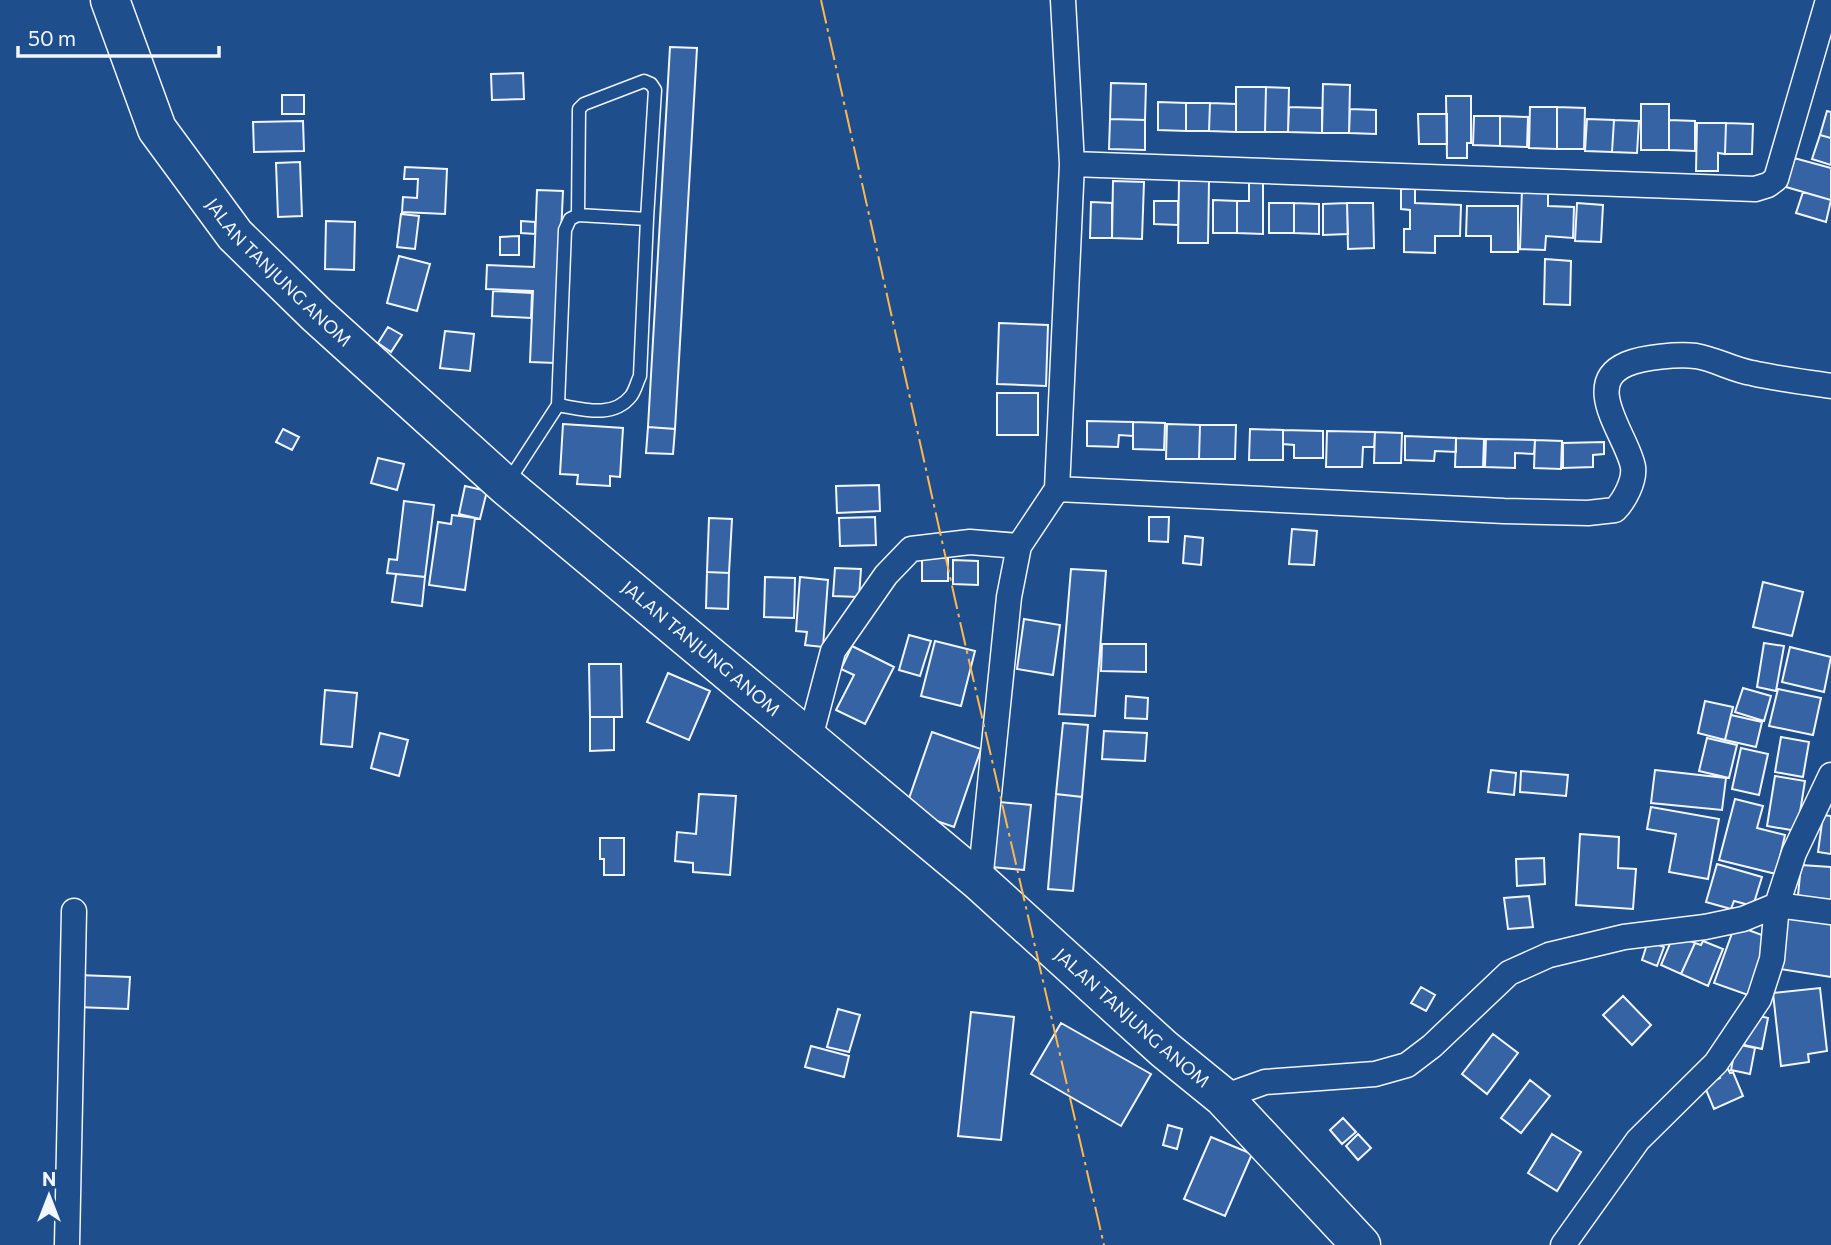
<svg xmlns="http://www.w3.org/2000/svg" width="1831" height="1245" viewBox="0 0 1831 1245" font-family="Commissioner,sans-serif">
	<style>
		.building { fill: #3563a3; stroke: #f2f6ff; stroke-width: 2 }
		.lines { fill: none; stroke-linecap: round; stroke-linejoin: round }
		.lane-casing { stroke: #f2f6ff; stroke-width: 15 }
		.street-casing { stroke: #f2f6ff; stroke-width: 27 }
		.primary-casing { stroke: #f2f6ff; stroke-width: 41 }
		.lane { stroke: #1f4e8c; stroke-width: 12 }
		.street { stroke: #1f4e8c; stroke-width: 24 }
		.primary { stroke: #1f4e8c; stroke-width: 38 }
		.power { stroke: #ffb74d; stroke-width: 2; stroke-dasharray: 24 5 3.5 5; stroke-linecap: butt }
		.labels { text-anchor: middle; stroke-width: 5; stroke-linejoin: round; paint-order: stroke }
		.street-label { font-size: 18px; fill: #f2f6ff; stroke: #1f4e8c }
	</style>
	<rect width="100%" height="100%" fill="#1f4e8c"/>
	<path class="building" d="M670,47L697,48L675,429L648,427Z
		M523,73L524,99L492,100L491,74Z
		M1111,83L1146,84L1145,120L1110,119Z
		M1323,84L1350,85L1349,133H1322Z
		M1236,87H1266L1265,132H1236Z
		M1266,87L1289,88L1288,132H1265Z
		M282,95H304V114H282Z
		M1446,96H1471V143H1467V158H1447Z
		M1158,102L1186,103V131L1158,130Z
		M1186,103H1210L1209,131H1186Z
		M1210,103L1236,104V132L1209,131Z
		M1641,104H1669V150H1641Z
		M1289,107L1322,108V133L1288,132Z
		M1530,107H1557V149L1529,148Z
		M1557,107L1585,108L1584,149H1557Z
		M1350,109L1376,110V134L1349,133Z
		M1827,111L1831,112V138L1820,135Z
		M1418,114H1447V144H1419Z
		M1474,116H1500V146L1473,145Z
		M1500,116L1528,117L1527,147L1500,146Z
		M1110,119L1145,120V150L1109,149Z
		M1587,119L1614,120L1612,152L1585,151Z
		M1614,120L1639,121L1637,153L1612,152Z
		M1669,120L1695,121V151L1669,150Z
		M303,121L304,151L254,152L253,122Z
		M1697,123H1726L1725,154L1718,153V171H1696Z
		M1726,123L1753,124L1752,154H1725Z
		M1820,135L1831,138V165L1812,159Z
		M1794,158L1831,168V200L1786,187Z
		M300,162L302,216L278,217L276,163Z
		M405,167L447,169L445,214L402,212L403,197L417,198L418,179H404Z
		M1179,180L1209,181L1208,243H1178Z
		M1113,181L1144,182L1142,239L1112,238Z
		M1249,183H1263V234L1237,233V201H1249Z
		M1401,189H1415V203L1461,205L1460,236H1435V253L1404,252V229H1410V210L1401,209Z
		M1522,189L1548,190V206L1574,207L1573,238L1546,236L1545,250L1520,249Z
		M537,190L563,191L555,363L530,362L533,291L486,289L487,265L534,267Z
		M1803,192L1831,200L1826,222L1796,213Z
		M1213,200L1237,201V233H1213Z
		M1154,201H1178V225L1154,224Z
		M1091,202L1112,203V238H1090Z
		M1269,203H1294V233H1269Z
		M1294,203L1319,204V234L1294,233Z
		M1347,203H1373L1374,248L1348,249Z
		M1347,203L1348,234L1323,235V204Z
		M1577,203L1603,205L1601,242L1575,241Z
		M1467,206H1518V252H1491V236H1466Z
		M401,214L419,216L415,249L397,247Z
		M326,221L355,222L354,270L325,269Z
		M521,221L535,222V234L521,233Z
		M519,236V255H500V237Z
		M399,256L430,264L417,311L387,303Z
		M1545,259L1571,261L1570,305L1544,304Z
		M493,291L532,293L531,318L492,316Z
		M999,323L1048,325L1046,386L997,384Z
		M388,327L402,335L391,352L378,343Z
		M445,331L474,334L470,371L440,368Z
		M997,393H1038V435H997Z
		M1087,421L1133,422V436L1119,435L1118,447L1087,446Z
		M1133,422L1165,423L1164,450L1133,449Z
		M563,424L623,428L620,477L610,476V486L577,484L578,475L560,474Z
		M1167,424L1200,425L1199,459H1166Z
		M1200,425H1236L1235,459H1199Z
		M648,427L675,429L673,454L646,453Z
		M283,429L299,437L292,450L276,442Z
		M1250,429L1283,430V460H1249Z
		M1283,430L1323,431V458H1294V445L1283,444Z
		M1327,431L1375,432L1374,447H1363L1362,467H1326Z
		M1375,432L1402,433L1401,463H1374Z
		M1405,436L1456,438V452L1435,451L1434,461L1405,460Z
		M1456,438L1484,439L1483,467H1455Z
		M1486,439L1535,440L1534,454L1515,453V468L1485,467Z
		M1535,440L1562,441L1561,469L1534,468Z
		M1604,442V454L1593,455V467L1563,468V443Z
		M378,458L404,464L397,490L371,483Z
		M879,485L880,511L837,513L836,486Z
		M465,486L487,491L480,519L459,514Z
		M404,501L434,505L425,577L387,573L389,559L397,560Z
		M452,515L475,518L465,590L429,585L438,522L451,524Z
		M875,517L876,545L840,546L839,518Z
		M1149,517H1169L1168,542L1149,541Z
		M709,518L732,519L729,573L707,572Z
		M1292,529L1317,531L1314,565L1289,564Z
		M1185,536L1203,538L1201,565L1183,563Z
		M922,557L948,558V581H922Z
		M953,560L978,561V585L953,584Z
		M835,568L861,569L859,597L833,596Z
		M1071,569L1106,571L1095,716L1059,714Z
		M707,572L729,573L728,609L706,608Z
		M396,574L425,577L422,606L392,602Z
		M765,577L795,578L794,618L764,617Z
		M800,577L828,580L823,647L805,645L807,632L796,631Z
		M1763,582L1803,592L1792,636L1753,627Z
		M1024,619L1060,625L1053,675L1017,669Z
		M909,635L931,641L920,676L899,670Z
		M935,641L975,651L961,706L921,696Z
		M1764,643L1784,646L1776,691L1757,687Z
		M1102,644H1146V672L1101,671Z
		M852,646L894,667L865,724L836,710L854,675L841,669Z
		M1790,647L1831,657L1824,692L1782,682Z
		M589,664H621L622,717H590Z
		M668,673L710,691L689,740L647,722Z
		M1743,688L1771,696L1764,721L1735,712Z
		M1778,689L1821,698L1813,735L1769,726Z
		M325,690L357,693L352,747L321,744Z
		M1126,696L1148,698L1147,719L1125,718Z
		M1705,701L1733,707L1725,740L1698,733Z
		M1731,715L1762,722L1756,747L1725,740Z
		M590,717H614V750L590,751Z
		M1063,723L1088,725L1082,797L1056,794Z
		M1104,731L1147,733L1145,761L1102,759Z
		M932,732L981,749L954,827L905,810Z
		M380,733L408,740L399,776L371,768Z
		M1781,737L1809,742L1803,777L1775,772Z
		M1707,738L1737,745L1729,778L1699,771Z
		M1741,748L1768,754L1759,795L1732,789Z
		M1491,770L1516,773L1514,795L1488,792Z
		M1655,770L1726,778L1722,810L1651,803Z
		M1521,771L1568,775L1566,796L1520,792Z
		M1775,776L1805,781L1797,831L1767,826Z
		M699,794L736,796L730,875L693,872V863L675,861L677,832L696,834Z
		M1056,794L1082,797L1073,891L1048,889Z
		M1735,799L1763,806L1757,828L1785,835L1776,874L1719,860Z
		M999,802L1031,805L1024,870L992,867Z
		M1651,807L1719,819L1708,879L1669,872L1676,834L1647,829Z
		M1823,815L1831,816V854L1818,852Z
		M1580,834L1619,837L1618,868L1636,869L1633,909L1576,905Z
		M600,838H624V875H604V859H600Z
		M1544,858L1545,884L1517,886L1516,859Z
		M1717,864L1762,877L1753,906L1734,901L1731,909L1706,902Z
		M1801,865L1831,867V909L1797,906Z
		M1529,896L1533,927L1508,929L1504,898Z
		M1789,911L1831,918V977L1780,969Z
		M1735,925L1770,938L1748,995L1714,983Z
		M1674,934L1695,943L1681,974L1661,965Z
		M1648,941L1664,947L1657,966L1642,960Z
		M1703,941L1723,949L1708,986L1681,974L1695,943L1701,945Z
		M78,975L130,977L128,1009L77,1007Z
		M1421,987L1435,995L1426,1011L1411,1003Z
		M1820,988L1827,1051L1808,1054L1809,1062L1781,1066L1773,993Z
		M1623,996L1651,1025L1632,1045L1603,1015Z
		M838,1009L860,1015L849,1052L827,1047Z
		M971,1012L1014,1017L1001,1140L958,1136Z
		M1751,1014L1768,1018L1762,1049L1744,1045Z
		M1061,1023L1151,1074L1121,1126L1031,1074Z
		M1493,1034L1518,1053L1487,1094L1462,1074Z
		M1736,1044L1755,1048L1750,1074L1731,1070Z
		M811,1046L849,1056L844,1077L805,1067Z
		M1727,1067L1730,1073L1733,1072L1743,1096L1714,1109L1704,1085L1720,1078L1717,1072Z
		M1530,1080L1550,1096L1521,1133L1501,1118Z
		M1343,1118L1356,1132L1342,1144L1330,1130Z
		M1168,1125L1182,1129L1177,1149L1163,1145Z
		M1358,1134L1371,1148L1358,1160L1346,1146Z
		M1552,1134L1581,1152L1557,1191L1528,1173Z
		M1211,1137L1252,1154L1225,1216L1184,1199Z"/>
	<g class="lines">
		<defs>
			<path id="lane" d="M558,405C582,409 613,419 631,396C635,391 637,382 640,376L647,219L655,90L651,84L644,81L584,104L579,109L578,215
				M508,482L558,405L565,230L570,219L578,215L647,219"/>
			<path id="street" d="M1072,164L1755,189L1768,185L1776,179L1828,0
				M1057,489L1504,511L1588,513L1615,510C1624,501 1635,481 1633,467C1628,437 1580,384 1627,364C1643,357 1678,354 1696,356C1715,359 1733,370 1752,373C1778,379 1805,382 1831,386
				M810,738L833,651L886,575L911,549L970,542L1019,546
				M980,882L1009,597L1019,546L1057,489L1072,164L1063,0
				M1223,1097L1265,1082L1375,1074L1407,1065L1432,1046L1509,973L1549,955L1624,937L1705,927L1743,919L1777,905L1831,912
				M67,1245L74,911
				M1563,1245L1638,1140L1716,1063L1759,999L1772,959L1777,905L1794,853L1831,775"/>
			<g id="primary">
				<path id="s1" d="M110,0L157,129L235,235L317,315L506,486L980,882L1164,1049L1223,1097L1361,1245"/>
			</g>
		</defs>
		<use href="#lane" class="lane-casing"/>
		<use href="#street" class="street-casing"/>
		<use href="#primary" class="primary-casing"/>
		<use href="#lane" class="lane"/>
		<use href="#street" class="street"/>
		<use href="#primary" class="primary"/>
		<path class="power" d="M821,0L961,626L1104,1245"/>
	</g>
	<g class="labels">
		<g class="street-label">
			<text dy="6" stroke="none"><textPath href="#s1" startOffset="326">JALAN TANJUNG ANOM</textPath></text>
			<text dy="6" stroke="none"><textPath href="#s1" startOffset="892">JALAN TANJUNG ANOM</textPath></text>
			<text dy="6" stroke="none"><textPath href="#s1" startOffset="1460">JALAN TANJUNG ANOM</textPath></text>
		</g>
	</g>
	<g transform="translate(49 1196)" stroke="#1f4e8c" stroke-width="5" paint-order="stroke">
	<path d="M0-5L12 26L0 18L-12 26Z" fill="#f2f6ff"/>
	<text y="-10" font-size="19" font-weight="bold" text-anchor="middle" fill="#f2f6ff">N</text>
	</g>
	<path d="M18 46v10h201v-10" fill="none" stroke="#f2f6ff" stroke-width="3.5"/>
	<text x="28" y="46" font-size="21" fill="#f2f6ff" stroke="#1f4e8c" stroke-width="5" paint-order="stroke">50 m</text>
</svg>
